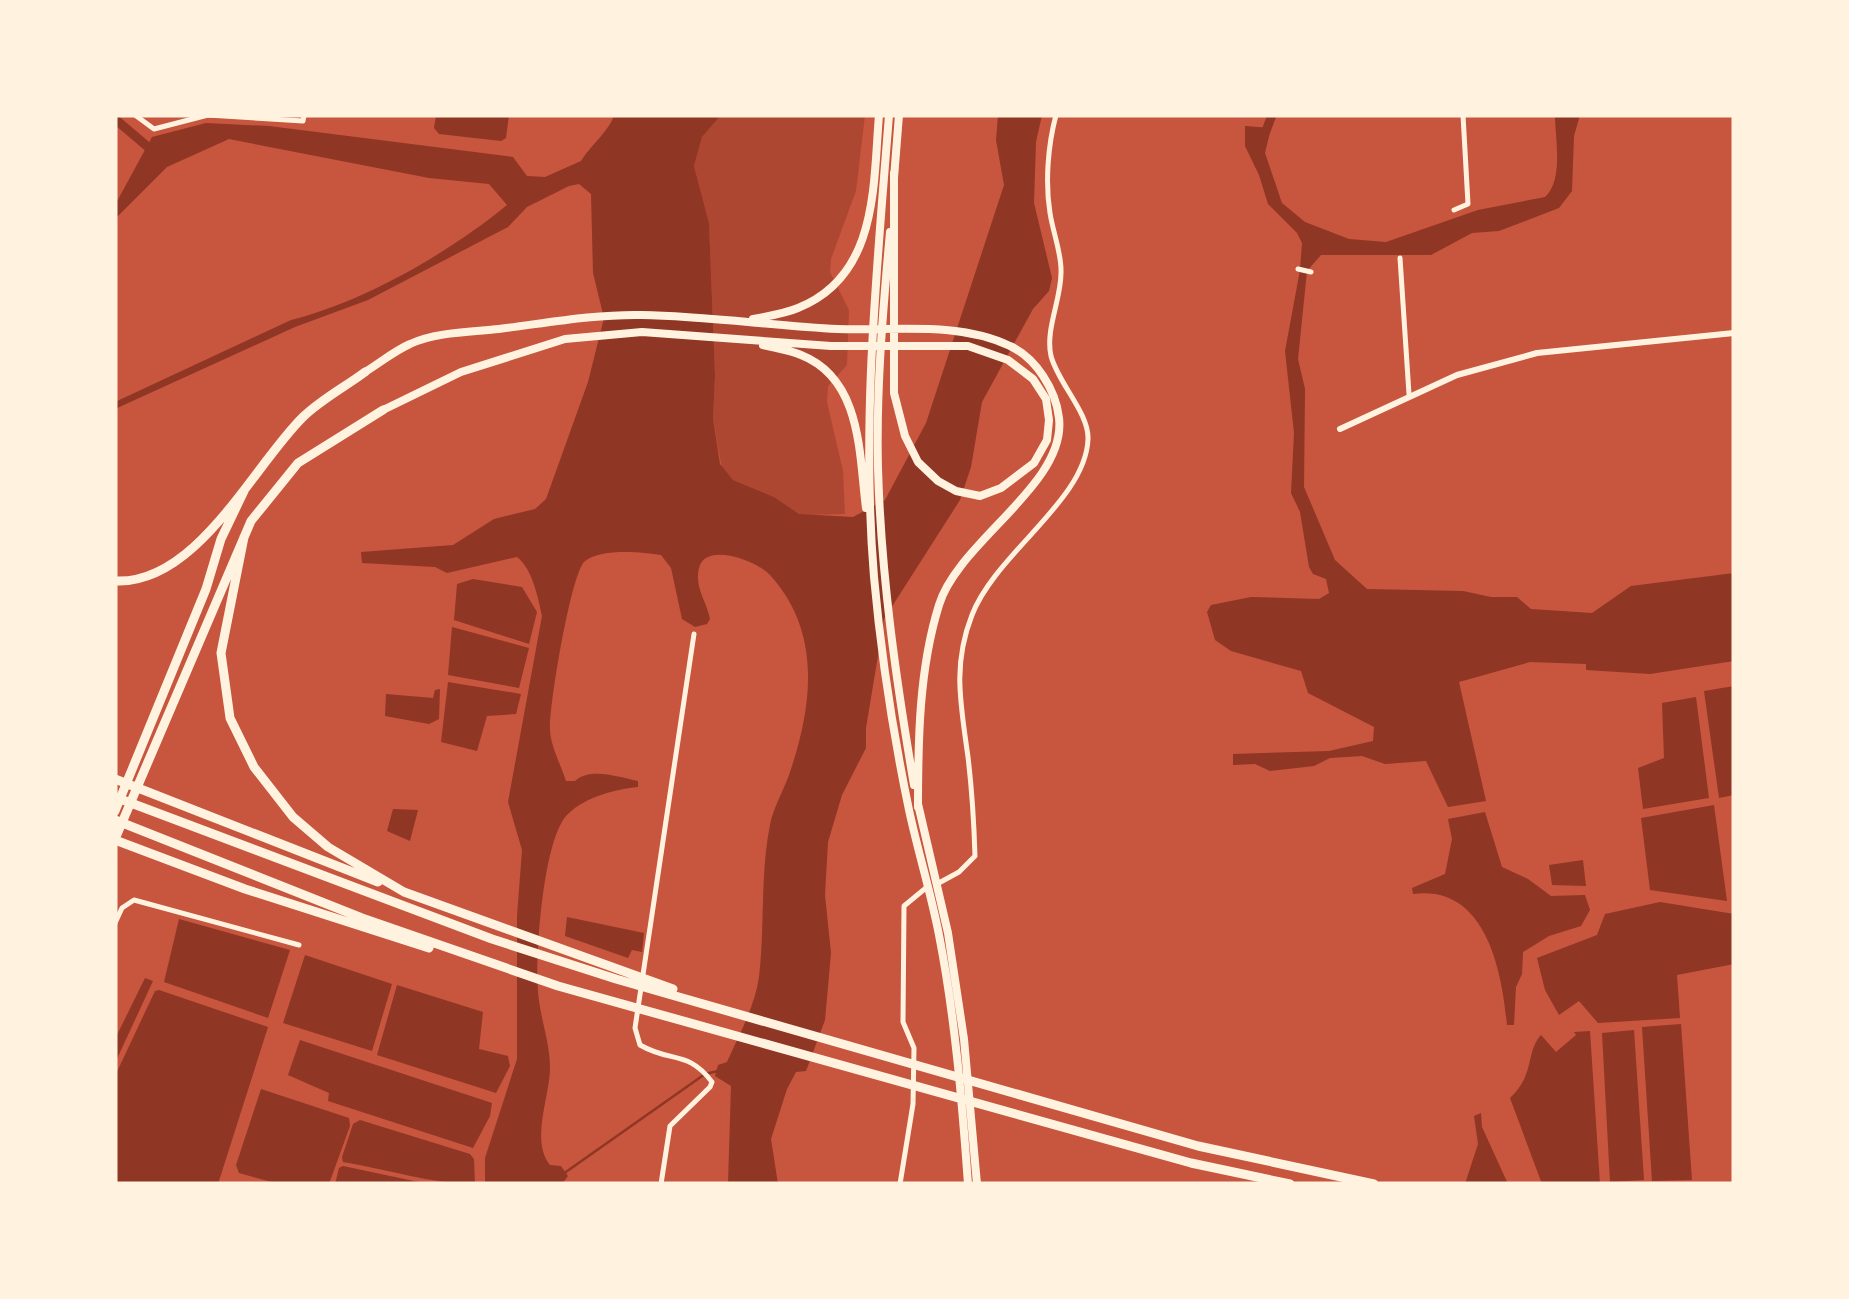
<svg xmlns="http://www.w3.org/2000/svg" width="1849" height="1299" viewBox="0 0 1849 1299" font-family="Manrope,sans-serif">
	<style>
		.green { fill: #ae4732 }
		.water { fill: #8f3625 }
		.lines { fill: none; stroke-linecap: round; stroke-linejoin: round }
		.stream { stroke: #8f3625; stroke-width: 2.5 }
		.canal { stroke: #8f3625; stroke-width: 9 }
		.minor { stroke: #fff3e0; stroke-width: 5 }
		.tertiary { stroke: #fff3e0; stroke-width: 6 }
		.primary { stroke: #fff3e0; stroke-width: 8 }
		.motorway { stroke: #fff3e0; stroke-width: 9 }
	</style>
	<rect width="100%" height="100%" fill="#c8553d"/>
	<path class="green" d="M721,115H865L856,191L831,259L830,272L849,310L847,365L828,386L827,402L843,471L845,514L800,515L774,497L733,480L722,469L713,418L715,376L709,223L694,166L702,137Z"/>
	<path class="water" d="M436,115H509L506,138L501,141L439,134L434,128Z
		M614,115H721L702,137L694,166L709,223L715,376L713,418L720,464L733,480L774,497L799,514L853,517L885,500L926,423L1004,185L996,140L998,115H1042L1036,142L1034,203L1052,278L1049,291L1033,309L982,402L971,467L960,500L884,619L866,728V748L842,795L828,842L825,895L831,953L825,1020L806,1071L796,1072L787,1089L771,1139L778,1184H728L731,1086L715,1076L718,1065L727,1062C739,1035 755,1006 759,977C765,927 760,875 770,825C773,808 783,792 789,775C812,708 823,633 770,575C758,561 705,541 699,568C694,587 707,602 710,619L707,624L695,627L682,619L671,568L661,555C642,552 601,548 585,561C571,572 549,707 550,729C550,745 561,765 566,781H575C591,767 618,777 638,781V787C616,789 585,797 568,814C543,837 535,957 538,992C540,1018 550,1042 550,1068C550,1097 530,1140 550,1165L561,1166L568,1176L562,1184H485V1158L517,1059V916L522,850L508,802L542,616C538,597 532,568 517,557L447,573L435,567L362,563L361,552L453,545L494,519L535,509L546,499L588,382L604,318L593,273L591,194L579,184L569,186L527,207L508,227L368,300L295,327L115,409V402L291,320C364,302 450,252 507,205L489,184L429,178L229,139L167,167L115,219V205L152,137L206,123L269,126L513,157L527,176L545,177L581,161C591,145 610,130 614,115Z
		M1555,115H1580L1574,136L1572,191L1559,208L1499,231L1472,233L1431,255H1321L1307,271L1298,359L1305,389L1304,487L1335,560L1367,589L1463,591L1491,597H1517L1531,609L1592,613L1631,586L1734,573V661L1650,674L1586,670V664L1530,662L1459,682L1486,801L1448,807L1426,761L1385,764L1362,756L1330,758L1314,766L1270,771L1255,764L1233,765V754L1329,751L1373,741L1374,727L1308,693L1301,671L1231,651L1215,640L1207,612L1211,605L1251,597L1319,599L1329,593L1326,579L1313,574L1309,567L1300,512L1291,493L1294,433L1285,351L1300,270L1302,243L1297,233L1268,204L1259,175L1245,146V126L1271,128L1265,153L1282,203L1305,222L1349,239L1386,242L1478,210L1545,197C1564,180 1555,138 1555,115Z
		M473,579L522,587L537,612L529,644L454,620L457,584Z
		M452,627L529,648L519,688L448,675Z
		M448,682L521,694L516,714L487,716L477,751L441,742Z
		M1734,686V795L1719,798L1704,691Z
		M440,689L439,719L429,724L385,716L386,694L433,698L435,690Z
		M1696,697L1709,798L1643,809L1638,768L1664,758L1662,703Z
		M1714,805L1727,901L1650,890L1641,818Z
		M393,809L418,810L410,841L387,831Z
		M1485,812L1502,867L1528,879L1551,896L1585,895L1590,910L1581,926L1549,936L1523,952L1522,974L1516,987L1514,1025H1507C1502,971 1486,884 1413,894L1412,888L1445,874L1452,839L1448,819Z
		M1583,860L1586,886L1552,885L1549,865Z
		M1660,902L1734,914V964L1677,975L1680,1018L1598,1023L1579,1001L1559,1015L1545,990L1537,958L1597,935L1605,914Z
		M567,917L644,933L642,952L632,950L628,958L565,936Z
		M179,919L290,950L268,1018L164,982Z
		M305,955L392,984L372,1051L283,1023Z
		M145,978L153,981L115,1063V1039Z
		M397,985L483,1012L479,1049L508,1056L510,1066L496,1093L377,1055Z
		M159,990L268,1027L218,1184H115V1076L155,991Z
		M1681,1024L1692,1180L1652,1181L1642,1027Z
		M1634,1030L1644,1180L1610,1182L1602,1033Z
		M1590,1031L1600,1184H1542L1510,1098C1536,1073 1525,1053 1541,1035L1556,1052L1576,1035L1574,1032Z
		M300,1040L492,1103L490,1116L473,1148L328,1101L329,1093L288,1075Z
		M261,1089L349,1118L350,1126L329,1184H279L239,1173L236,1165Z
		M1481,1113L1482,1127L1508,1184H1465L1478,1144L1474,1116Z
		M360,1120L470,1154L474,1159L475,1184C431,1184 387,1169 343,1162L342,1157L353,1124Z
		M343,1166L428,1184H335L339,1168Z"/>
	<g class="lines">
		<path class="stream" d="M563,1174L705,1074L718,1071"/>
		<path class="canal" d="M115,119L155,153
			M1264,136L1272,115"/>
		<path class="minor" d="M135,115L154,129L208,115L303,121L304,115
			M1454,210L1468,204L1463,115
			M1400,258L1409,394
			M1298,269L1311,272
			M937,884L959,872L975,856C974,824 972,790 968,757C961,705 952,666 972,615C996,553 1086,500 1088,439C1089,413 1058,383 1051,356C1045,330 1061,300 1061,273C1062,254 1053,233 1050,213C1045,182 1048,145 1056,115
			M115,923L122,908L134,900L299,945
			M661,1184L670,1126L710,1087L712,1082C688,1050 671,1063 640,1045L635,1028L694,634
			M900,1184L913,1104L914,1048L903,1022L904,906L927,887"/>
		<path class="tertiary" d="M1340,429L1457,375L1537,353L1734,333"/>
		<path class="primary" d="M889,115C877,269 861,422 874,577C881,655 893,733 909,810C918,852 931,893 939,935C955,1017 962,1101 968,1184
			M894,178L899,115
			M890,232C883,310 876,389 878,468C881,575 896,680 914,785
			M753,319C767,316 784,314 798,308C878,276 873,187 879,115
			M763,345C775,348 790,350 801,355C862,379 859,454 866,508
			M365,372C380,363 394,351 410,344C435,332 472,332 499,329C547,323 594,314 642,315C708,316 773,326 838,329C894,331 959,321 1010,346C1036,358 1056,390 1059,418C1067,484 958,542 939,605C919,669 918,740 918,807
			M383,410L461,372L565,339L642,332L831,346H968L1008,360L1033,379L1046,399L1049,420L1047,440L1034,463L1001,488L980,496L956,491L938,481L918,462L905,436L894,393V173
			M918,804L948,933L964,1039L977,1184"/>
		<path class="motorway" d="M244,537L221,653L230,718L254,767L293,817L328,847L404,892L673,989
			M115,581C196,585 252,468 302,418C320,400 345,387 365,372
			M115,779L378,882
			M115,797L492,939L616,979L1198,1146L1374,1184
			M115,811L206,589L221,539L244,491
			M115,820L362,918L558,986L1191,1163L1290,1184
			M115,839L251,521L298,463L383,410
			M115,840L245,889L429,948"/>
	</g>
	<rect width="1849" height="1299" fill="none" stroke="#fff3e0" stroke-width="235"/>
</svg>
